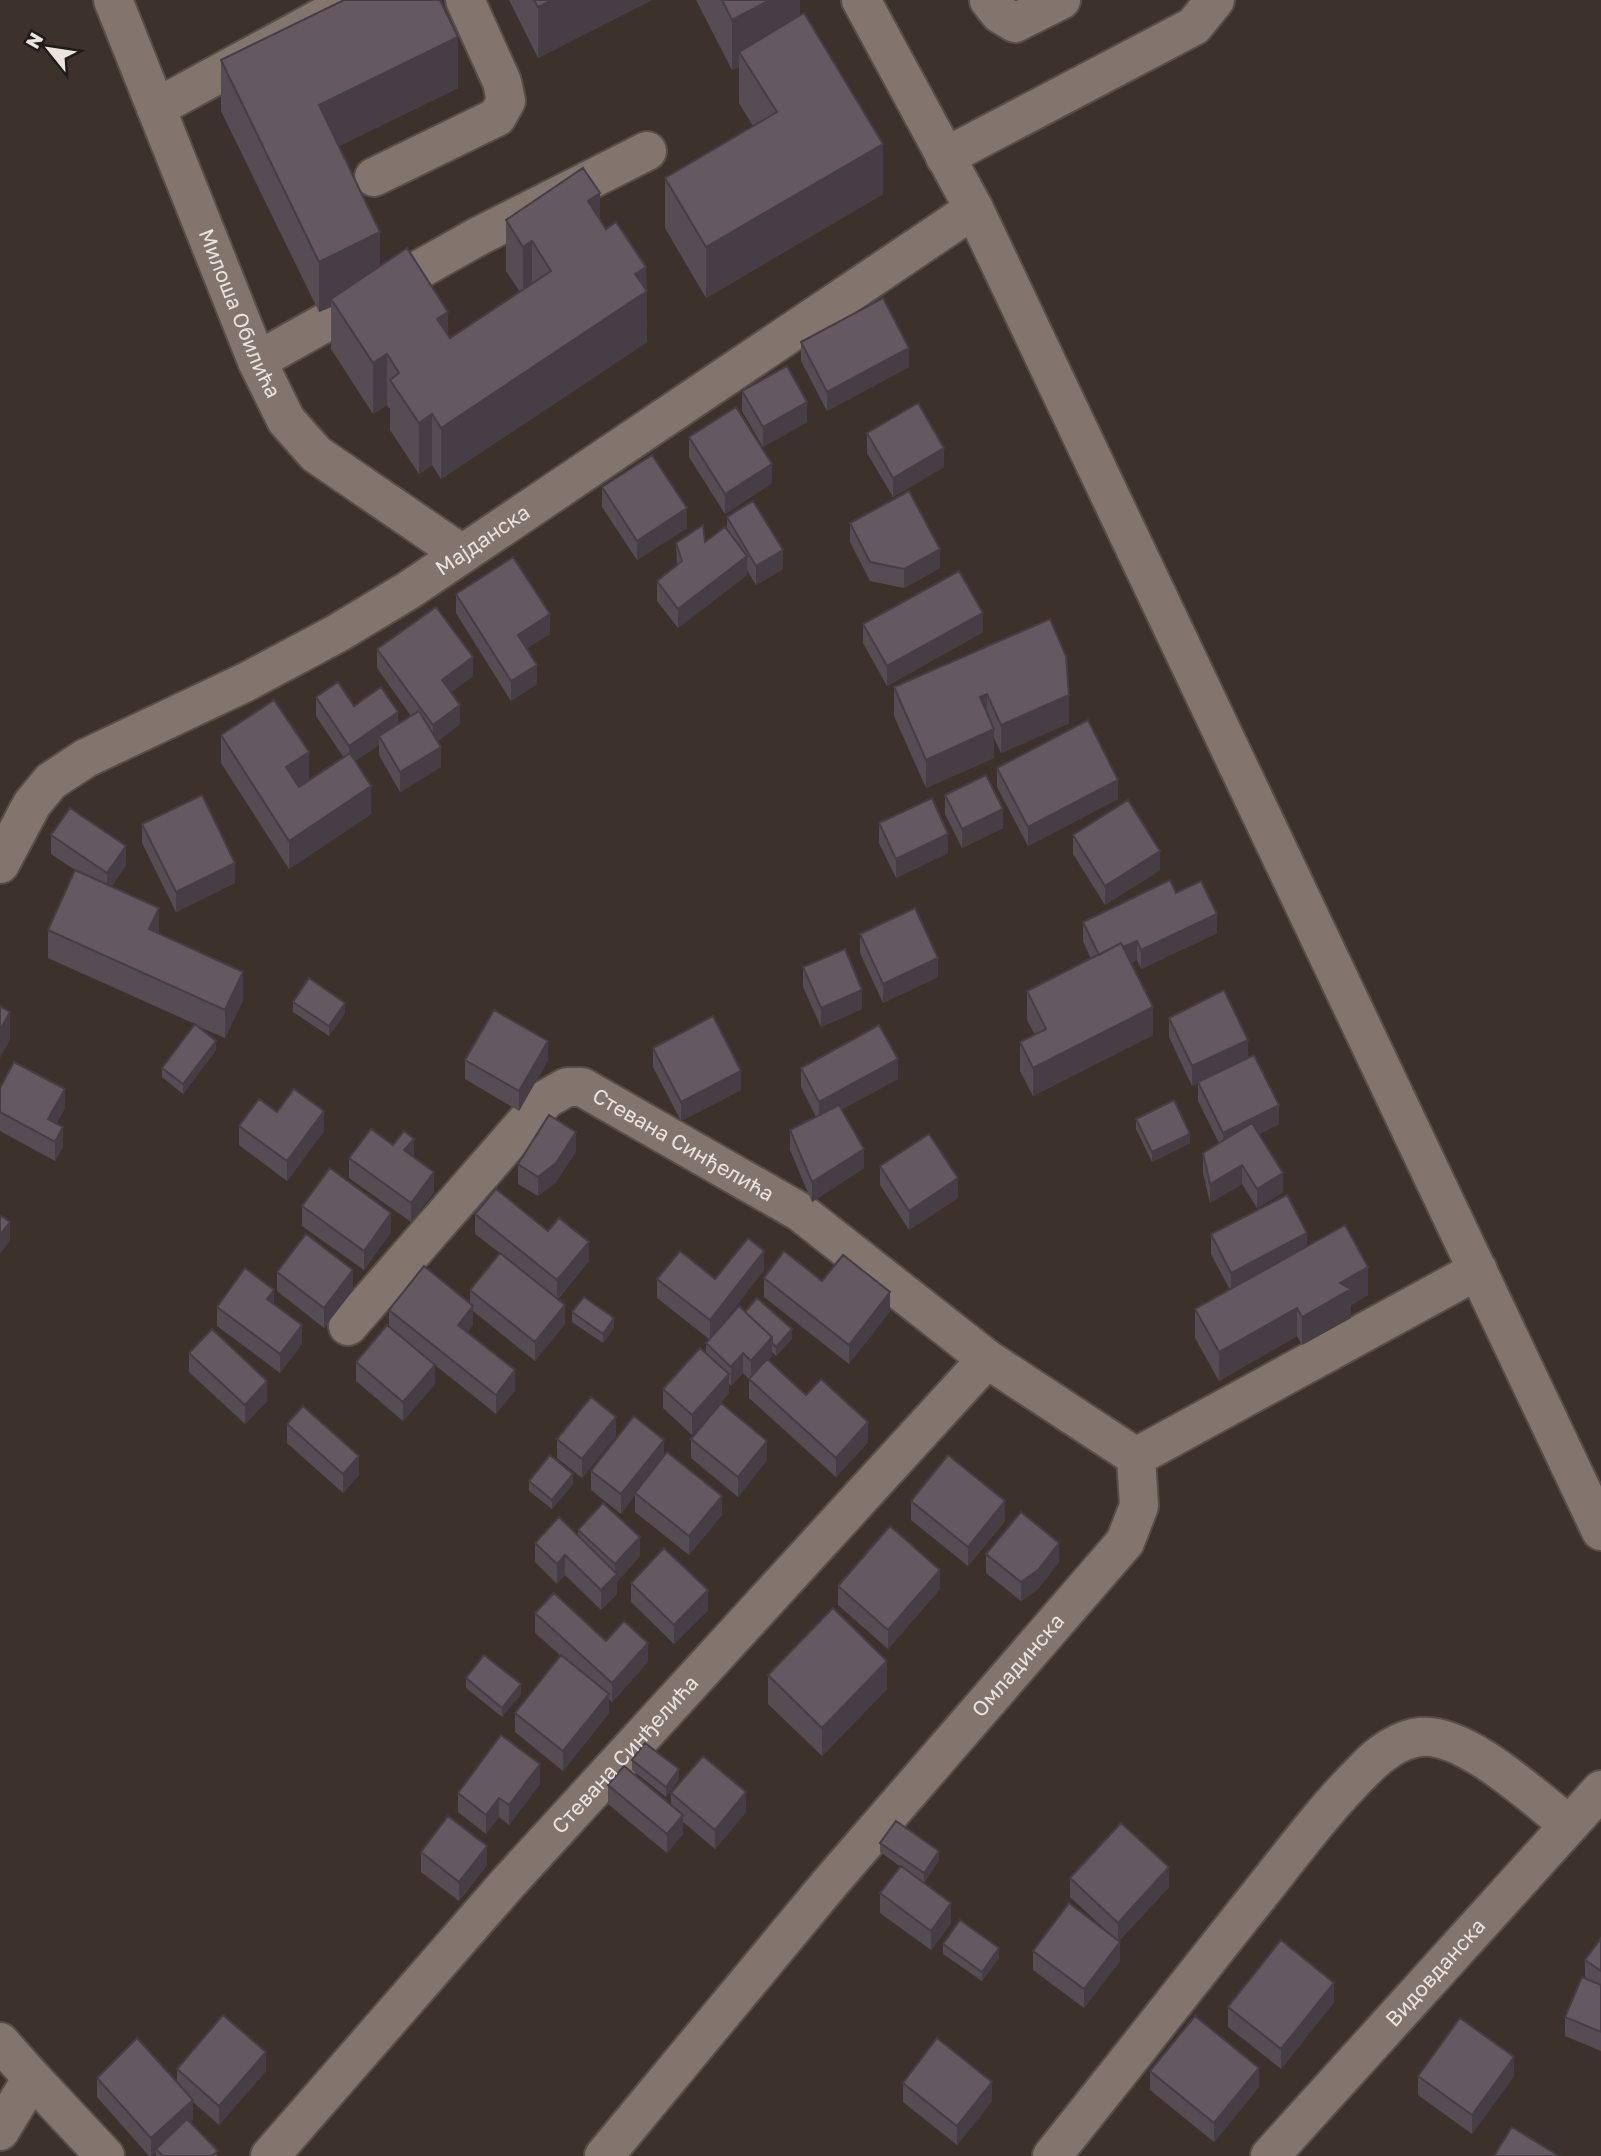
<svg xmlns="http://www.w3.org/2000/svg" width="1601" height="2156" viewBox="0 0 1601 2156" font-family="'Golos Text',sans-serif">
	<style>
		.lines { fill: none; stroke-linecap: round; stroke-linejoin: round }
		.minor-casing { stroke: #574e48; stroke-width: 42 }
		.minor { stroke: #81756d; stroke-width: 38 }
		.wall { fill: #564c53 }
		.shaded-wall { fill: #463e44 }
		.building { fill: #645861; stroke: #463e44; stroke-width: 2 }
		.labels { text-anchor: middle; stroke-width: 5; stroke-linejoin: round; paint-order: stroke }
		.street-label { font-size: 21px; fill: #eae3de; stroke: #201b18 }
	</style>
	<rect width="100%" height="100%" fill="#3d322b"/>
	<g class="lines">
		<defs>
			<g id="minor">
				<path id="s1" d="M113,0L257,361L286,420L316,454L462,554"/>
				<path d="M861,0L974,209L1601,1531"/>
				<path d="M989,0L1000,14L1015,23L1061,0"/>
				<path d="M156,108L354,0"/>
				<path d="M945,157L1194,26L1215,0"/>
				<path d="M374,177L497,117L506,101L502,82L465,0"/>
				<path d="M257,361L477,237L647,151"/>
				<path id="s2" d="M0,864L32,804L51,781L86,758L246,682L336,634L409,590L974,209"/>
				<path id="s3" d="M348,1326L546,1099L567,1087H582L800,1212L987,1359L1136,1457"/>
				<path d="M1136,1457L1478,1270"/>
				<path d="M0,2042L32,2078"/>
				<path d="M0,2131L32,2078L105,2156"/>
				<path id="s4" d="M270,2156L508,1883L987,1359"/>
				<path id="s5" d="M604,2156L830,1883L1125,1542L1139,1506L1136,1457"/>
				<path d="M1052,2156C1116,2076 1180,1995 1243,1915C1283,1866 1321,1812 1366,1768C1379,1754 1400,1739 1420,1737C1465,1732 1533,1797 1568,1824"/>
				<path id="s6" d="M1270,2156L1601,1790"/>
			</g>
		</defs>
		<use href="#minor" class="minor-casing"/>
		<use href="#minor" class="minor"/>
	</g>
	<path class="wall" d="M509,0H652L538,58Z
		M696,0H800V16L883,194L706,298L665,228V178L753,126L739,103V67L732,70Z
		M221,60L458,88L339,146L380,266L450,338L520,292L506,271V220L600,219L606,229L646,267L647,342L441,479L432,465L419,474L390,430V409L387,405L373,414L331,349V307L319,312L221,111Z
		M801,342L909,367L827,411L801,361Z
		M742,391L807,422L763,447L742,411Z
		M867,433L944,467L893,497L867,453Z
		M689,437L772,483L725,514L689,457Z
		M602,487L687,528L637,560L602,507Z
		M727,517L783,569L756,585L747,570V575L678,628L657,601V581L677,566L676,543L705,542L727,530Z
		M850,523L940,568L904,588L870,581L850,542Z
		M456,594L550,634L526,648L537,684L511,701L456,613Z
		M1050,619L1069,723L1001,753L994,738V758L926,788L894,716V687Z
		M863,624L983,632L887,686L863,643Z
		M377,649L473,676L451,692L460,724L437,741L441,767L400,792L379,755V745L355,761L371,814L289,869L221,763V735L309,780L344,758L316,716V697L354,706L398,724L411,716L377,668Z
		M997,768L1118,799L1028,846L997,787Z
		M945,795L1003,828L962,848L945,814Z
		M879,823L948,853L896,878L879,843Z
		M142,824L235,883L176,912L142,843Z
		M51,835L126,865L111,887L159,934L243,1000L225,1038L197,1026L216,1050L183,1094L162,1077V1068L195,1024L48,958V930L75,870L51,854Z
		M1073,835L1160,870L1105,905L1073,854Z
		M1176,893L1217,933L1141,969L1137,960L1131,963L1153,1035L1033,1096L1020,1071V1042L1035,1035L1027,1020V991L1091,959L1083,941V922Z
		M860,934L938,977L883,1003L860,953Z
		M803,967L862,1009L821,1027L803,987Z
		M293,1002L345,1013L329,1036L293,1012Z
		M1169,1018L1248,1057L1279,1124L1259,1134L1283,1192L1257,1208L1242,1184L1210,1203L1203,1173V1153L1219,1143L1198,1101V1083L1192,1086L1169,1037Z
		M653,1048L741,1090L681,1121L653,1067Z
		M465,1060H548L519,1111L465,1079Z
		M801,1068L898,1079L842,1109L864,1168L812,1202L790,1150V1130L816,1117L801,1087Z
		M0,1088L65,1108L56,1124L63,1147L55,1161L0,1131Z
		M277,1112L324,1131L287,1181L239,1145V1126Z
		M1136,1119L1190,1143L1152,1162L1136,1129Z
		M393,1145L414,1157L434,1192L411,1222L349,1178V1158Z
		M576,1151L556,1182L538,1196L518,1184V1164Z
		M880,1166L958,1198L909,1230L880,1185Z
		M302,1206L391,1232L364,1270L302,1226Z
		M475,1214L548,1231L589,1261L558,1299L565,1324L535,1361L473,1311V1325L467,1332L515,1390L496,1414L435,1365V1384L403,1421L356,1381V1362L389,1327V1310L470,1304V1290L500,1253L475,1234Z
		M1211,1234L1307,1247L1368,1295L1351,1305V1318L1302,1345L1297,1336L1219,1381L1195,1338V1309L1230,1290L1211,1254Z
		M764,1270L715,1333L745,1312L792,1339L776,1356L772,1352V1356L768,1360L806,1395L868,1442L836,1477L749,1398V1379L743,1373L731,1386L729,1384V1393L692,1435L663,1408V1389L706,1353V1343L709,1339L657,1298V1279H715Z
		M277,1272L353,1290L324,1328L277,1291Z
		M764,1278L822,1281L890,1311L849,1364L764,1297Z
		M274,1304L302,1344L280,1373L217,1326V1307Z
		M572,1312L614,1328L603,1343L572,1322Z
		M189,1353L267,1401L245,1424L189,1372Z
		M287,1424L359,1475L343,1493L287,1443Z
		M616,1436L582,1478L557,1458V1439Z
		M691,1439L767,1460L738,1497L691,1458Z
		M664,1456L722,1515L689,1555L635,1512V1495L621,1514L591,1490V1471Z
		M529,1481L573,1484L552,1509L529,1491Z
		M911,1501L1005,1521L968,1566L911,1520Z
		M578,1530L640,1556L617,1582V1594L601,1610L565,1575L557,1584L535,1562V1543L578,1536Z
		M986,1554L1059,1562L1038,1589L1021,1601L986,1573Z
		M631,1583L708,1610L674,1644L631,1602Z
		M838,1586L940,1589L888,1649L838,1605Z
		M535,1613L606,1641L648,1662L612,1702L609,1699V1713L563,1771L515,1732V1713L561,1656L535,1633Z
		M768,1675L887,1689L822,1756L768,1704Z
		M466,1678L521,1694L502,1717L466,1688Z
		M632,1760L679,1779L666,1797L632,1770Z
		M540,1784L509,1825L499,1817L486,1834L458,1812V1793Z
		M608,1785L671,1805V1793L746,1812L715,1849L683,1822V1834L667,1853L608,1804Z
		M880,1843L939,1860L924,1883L951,1923L931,1950L880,1913V1893L901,1867L880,1852Z
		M421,1852L487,1865L459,1901L421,1872Z
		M1070,1878L1169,1887L1119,1941L1120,1961L1084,2008L1033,1970V1951L1111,1935L1070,1897Z
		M1601,1938V2051L1565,2036V2017L1585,1978V1960Z
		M943,1944L999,1958L982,1981L943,1954Z
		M1334,2002L1281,2069L1228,2027V2007Z
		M177,2069L266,2071L219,2125L193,2102V2119L190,2122L218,2156H156V2153L153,2156H149L97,2097V2078L177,2082Z
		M1150,2071L1259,2087L1214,2142L1150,2090Z
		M1418,2076H1514L1472,2134L1418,2095Z
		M903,2083L992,2101L957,2145L903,2102Z"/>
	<path class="shaded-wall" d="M552,0H652L538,58V7Z
		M770,0H800V36L739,52V67L732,70V20Z
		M458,37V88L319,156V105Z
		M883,144V194L706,298V247Z
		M600,193V244L588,201Z
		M380,232V283L331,299V307L319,312V262Z
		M532,241V292L523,298V247Z
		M646,267L647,342L441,479V428L635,274Z
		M448,312V362L437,319Z
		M909,348V367L827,411V392Z
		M387,354V405L373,414V363Z
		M807,402V422L763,447V427Z
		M432,414V465L419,474V423Z
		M944,448V467L893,497V478Z
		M772,464V483L725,514V494Z
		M687,508V528L637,560V541Z
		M940,549V568L904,588V569Z
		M783,550V569L756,585V566Z
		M747,556V575L678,628V609Z
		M983,613V632L887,686V666Z
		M550,614V634L518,654V635Z
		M473,657V676L442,699V680Z
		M537,665V684L511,701V681Z
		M987,694V722L980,697Z
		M1069,695V723L1001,753V725Z
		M460,705V724L433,745V725Z
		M398,712V731L379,736V745L349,765V746Z
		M994,729V758L926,788V760Z
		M441,747V767L400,792V772Z
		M309,752V781L286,795V767Z
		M1118,780V799L1028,846V827Z
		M371,786V814L289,869V841Z
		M1003,809V828L962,848V829Z
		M948,834V853L896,878V859Z
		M126,846V865L107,892V873Z
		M1160,851V870L1105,905V886Z
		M235,863V883L176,912V892Z
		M159,908V936L149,929Z
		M1217,914V933L1141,969V950Z
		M1137,941V960L1100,978V959Z
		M938,958V977L883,1003V984Z
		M243,972V1000L225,1038V1010Z
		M862,990V1009L821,1027V1008Z
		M345,1003V1013L329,1036V1026Z
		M1153,1007V1035L1033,1096V1068Z
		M10,1012V1040L0,1058V1030Z
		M1248,1040V1059L1192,1086V1066Z
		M216,1041V1050L183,1094V1084Z
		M548,1041V1060L519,1111V1091Z
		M898,1059V1079L819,1122V1102Z
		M741,1071V1090L681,1121V1102Z
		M65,1089V1108L48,1139V1119Z
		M1279,1105V1124L1223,1152V1133Z
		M324,1111V1131L287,1181V1161Z
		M63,1127V1147L55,1161V1142Z
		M576,1132V1151L556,1182L538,1196V1177Z
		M1190,1134V1143L1152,1162V1152Z
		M414,1139V1158L404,1150Z
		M864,1149V1168L812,1202V1182Z
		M1242,1165V1184L1210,1203V1184Z
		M434,1172V1192L411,1222V1203Z
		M1283,1173V1192L1257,1208V1189Z
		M958,1178V1198L909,1230V1211Z
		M391,1213V1232L364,1270V1251Z
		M10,1222V1241L0,1254V1235Z
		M1307,1233V1252L1231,1292V1273Z
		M589,1242V1261L557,1299V1280Z
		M764,1251V1270L710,1340V1320Z
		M1368,1267V1295L1351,1305V1318L1302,1345V1317L1340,1283Z
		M353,1270V1290L324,1328V1308Z
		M274,1290V1309L267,1299Z
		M890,1292V1311L849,1364V1345Z
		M565,1305V1324L535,1361V1342Z
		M473,1306V1325L458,1344V1325Z
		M1297,1308V1336L1219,1381V1352Z
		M614,1318V1328L603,1343V1334Z
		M302,1325V1344L280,1373V1354Z
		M792,1329V1339L776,1356V1347Z
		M772,1337V1356L751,1380V1361Z
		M743,1353V1373L731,1386V1367Z
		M435,1365V1384L403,1421V1402Z
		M515,1370V1390L496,1414V1395Z
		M729,1374V1393L692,1435V1415Z
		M267,1381V1401L245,1424V1405Z
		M616,1417V1436L582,1478V1459Z
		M868,1422V1442L836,1477V1458Z
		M664,1440V1459L635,1493V1495L621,1514V1494Z
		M767,1441V1460L738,1497V1477Z
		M359,1456V1475L343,1493V1474Z
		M573,1474V1484L552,1509V1500Z
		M722,1496V1515L689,1555V1536Z
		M1005,1501V1521L968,1566V1547Z
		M640,1537V1556L617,1582V1594L601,1610V1590L615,1576V1564Z
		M1059,1543V1562L1038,1589L1021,1601V1582Z
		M565,1555V1575L557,1584V1564Z
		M940,1570V1589L888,1649V1630Z
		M708,1590V1610L674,1644V1625Z
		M648,1643V1662L612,1702V1683Z
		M887,1661V1689L822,1756V1728Z
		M521,1684V1694L502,1717V1708Z
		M609,1694V1713L563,1771V1751Z
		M540,1764V1784L509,1825V1805Z
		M679,1769V1779L666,1797V1787Z
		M746,1792V1812L715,1849V1830Z
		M499,1798V1817L486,1834V1815Z
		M683,1815V1834L667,1853V1834Z
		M487,1846V1865L459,1901V1882Z
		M939,1851V1860L924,1883V1873Z
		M1169,1867V1887L1118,1942V1923Z
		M951,1903V1923L931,1950V1931Z
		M1120,1942V1961L1084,2008V1989Z
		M999,1948V1958L982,1981V1972Z
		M1334,1983V2002L1281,2069V2049Z
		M266,2052V2071L219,2125V2106Z
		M1514,2057V2076L1472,2134V2115Z
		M1259,2068V2087L1214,2142V2123Z
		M992,2082V2101L957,2145V2126Z
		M193,2100V2119L158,2151L156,2149V2153L153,2156H151V2138Z"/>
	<path class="building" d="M344,0H440L458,37L319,105L380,232L319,262L221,60Z
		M534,0H552L538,7Z
		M722,0H770L732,20Z
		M804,13L883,144L706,247L665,178L777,112L739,52Z
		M583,168L600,193L588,201L606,229L616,222L646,267L635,274L647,291L441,428L432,414L419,423L390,380L399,373L387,354L373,363L331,299L407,248L448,312L437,319L450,338L551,271L532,241L523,247L506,220Z
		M883,298L909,348L827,392L801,342Z
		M787,366L807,402L763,427L742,391Z
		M918,403L944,448L893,478L867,433Z
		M736,407L772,464L725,494L689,437Z
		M652,455L687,508L637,541L602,487Z
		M909,491L940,549L904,569L870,562L850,523Z
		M753,501L783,550L756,566L727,517Z
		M703,525L705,542L725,527L747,556L678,609L657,581L682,561L676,543Z
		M513,557L550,614L518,635L537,665L511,681L456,594Z
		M959,571L983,613L887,666L863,624Z
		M436,607L473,657L442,680L460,705L433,725L377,649Z
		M1050,619L1066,656L1069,695L1001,725L987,694L980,697L994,729L926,760L894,687Z
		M338,682L354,706L381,687L398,712L349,746L316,697Z
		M274,700L309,752L286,767L299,787L350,753L371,786L289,841L221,735Z
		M419,711L441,747L400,772L379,736Z
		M1088,720L1118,780L1028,827L997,768Z
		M986,775L1003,809L962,829L945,795Z
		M202,795L235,863L176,892L142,824Z
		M932,798L948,834L896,859L879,823Z
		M1128,800L1160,851L1105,886L1073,835Z
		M70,808L126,846L107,873L51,835Z
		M75,870L159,908L149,929L243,972L225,1010L48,930Z
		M1170,880L1176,893L1201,881L1217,914L1141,950L1137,941L1123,947L1121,943L1099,955L1083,922Z
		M915,908L938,958L883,984L860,934Z
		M1121,943L1153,1007L1033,1068L1020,1042L1046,1029L1027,991Z
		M845,949L862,990L821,1008L803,967Z
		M309,978L345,1003L329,1026L293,1002Z
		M1224,990L1248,1040L1192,1066L1169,1018Z
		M0,1006L10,1012L0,1030Z
		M494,1010L548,1041L519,1091L465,1060Z
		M713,1016L741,1071L681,1102L653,1048Z
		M195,1024L216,1041L183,1084L162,1068Z
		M879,1025L898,1059L819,1102L801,1068Z
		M1254,1055L1279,1105L1223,1133L1198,1082Z
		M14,1062L65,1089L48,1119L63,1127L55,1142L0,1112V1088Z
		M294,1089L324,1111L287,1161L239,1126L259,1099L277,1112Z
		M1174,1100L1190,1134L1152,1152L1136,1119Z
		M839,1105L864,1149L812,1182L790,1130Z
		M549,1115L576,1132L556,1163L538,1177L518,1164Z
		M1252,1123L1283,1173L1257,1189L1242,1165L1210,1184L1203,1153Z
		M371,1129L393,1145L404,1131L414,1139L404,1150L434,1172L411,1203L349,1158Z
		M929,1134L958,1178L909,1211L880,1166Z
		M330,1168L391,1213L364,1251L302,1206Z
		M496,1189L548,1231L559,1218L589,1242L557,1280L475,1214Z
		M1287,1195L1307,1233L1231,1273L1211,1234Z
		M0,1215L10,1222L0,1235Z
		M1345,1225L1368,1267L1340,1283L1351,1289L1302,1317L1297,1308L1219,1352L1195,1309Z
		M306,1234L353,1270L324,1308L277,1272Z
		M748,1238L764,1251L710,1320L657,1279L680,1251L715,1279Z
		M784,1251L822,1281L843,1255L890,1292L849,1345L764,1278Z
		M500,1253L565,1305L535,1342L470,1290Z
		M424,1266L473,1306L458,1325L515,1370L496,1395L389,1310Z
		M245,1268L274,1290L267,1299L302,1325L280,1354L217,1307Z
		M584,1297L614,1318L603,1334L572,1312Z
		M757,1298L792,1329L776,1347L772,1343V1337L745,1312Z
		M739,1306L772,1337L751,1361L743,1353L731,1367L706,1343Z
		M387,1325L435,1365L403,1402L356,1362Z
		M212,1329L267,1381L245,1405L189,1353Z
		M700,1348L729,1374L692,1415L663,1389Z
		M767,1359L806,1395L821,1379L868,1422L836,1458L749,1379Z
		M591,1397L616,1417L582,1459L557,1439Z
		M721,1403L767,1441L738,1477L691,1439Z
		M303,1406L359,1456L343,1474L287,1424Z
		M634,1416L664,1440L621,1494L591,1471Z
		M667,1452L722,1496L689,1536L635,1493Z
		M550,1455L573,1474L552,1500L529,1481Z
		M948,1455L1005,1501L968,1547L911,1501Z
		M603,1503L640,1537L615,1564L578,1530Z
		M1021,1512L1059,1543L1038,1570L1021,1582L986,1554Z
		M559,1517L617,1574L601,1590L565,1555L557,1564L535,1543Z
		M890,1526L940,1570L888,1630L838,1586Z
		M664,1548L708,1590L674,1625L631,1583Z
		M554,1593L606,1641L624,1621L648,1643L612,1683L535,1613Z
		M833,1608L887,1661L822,1728L768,1675Z
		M484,1655L521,1684L502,1708L466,1678Z
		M561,1655L609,1694L563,1751L515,1713Z
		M501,1735L540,1764L509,1805L499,1798L486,1815L458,1793Z
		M645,1743L679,1769L666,1787L632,1760Z
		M703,1756L746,1792L715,1830L671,1793Z
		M624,1766L683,1815L667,1834L608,1785Z
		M448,1816L487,1846L459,1882L421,1852Z
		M896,1821L939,1851L924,1873L880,1843Z
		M1121,1823L1169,1867L1118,1923L1070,1878Z
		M901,1866L951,1903L931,1931L880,1893Z
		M1069,1903L1120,1942L1084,1989L1033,1951Z
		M960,1920L999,1948L982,1972L943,1944Z
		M1601,1938V1971L1585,1960Z
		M1281,1940L1334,1983L1281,2049L1228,2007Z
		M1582,1977L1601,1985V2032L1565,2017Z
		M223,2015L266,2052L219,2106L177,2069Z
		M1195,2016L1259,2068L1214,2123L1150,2071Z
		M1460,2018L1514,2057L1472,2115L1418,2076Z
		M137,2038L193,2100L151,2138L97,2078Z
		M937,2038L992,2082L957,2126L903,2083Z
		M187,2119L218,2151L212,2156H163L156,2149Z
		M1512,2127L1559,2156H1494Z"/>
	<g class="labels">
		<g class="street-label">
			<text dy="7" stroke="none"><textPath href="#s1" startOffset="338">Милоша Обилића</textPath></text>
			<text dy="7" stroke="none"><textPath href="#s2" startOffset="593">Мајданска</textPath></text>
			<text dy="7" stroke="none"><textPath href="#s3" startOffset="457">Стевана Синђелића</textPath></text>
			<text dy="7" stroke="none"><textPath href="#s5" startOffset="642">Омладинска</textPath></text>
			<text dy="7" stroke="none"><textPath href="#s4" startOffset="536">Стевана Синђелића</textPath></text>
			<text dy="7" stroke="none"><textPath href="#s6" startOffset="247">Видовданска</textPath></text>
		</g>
	</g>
	<g transform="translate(49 49) rotate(300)" stroke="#201b18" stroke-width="5" paint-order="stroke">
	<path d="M0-5L12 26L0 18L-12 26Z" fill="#eae3de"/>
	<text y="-10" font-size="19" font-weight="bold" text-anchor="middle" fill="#eae3de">N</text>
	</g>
</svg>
